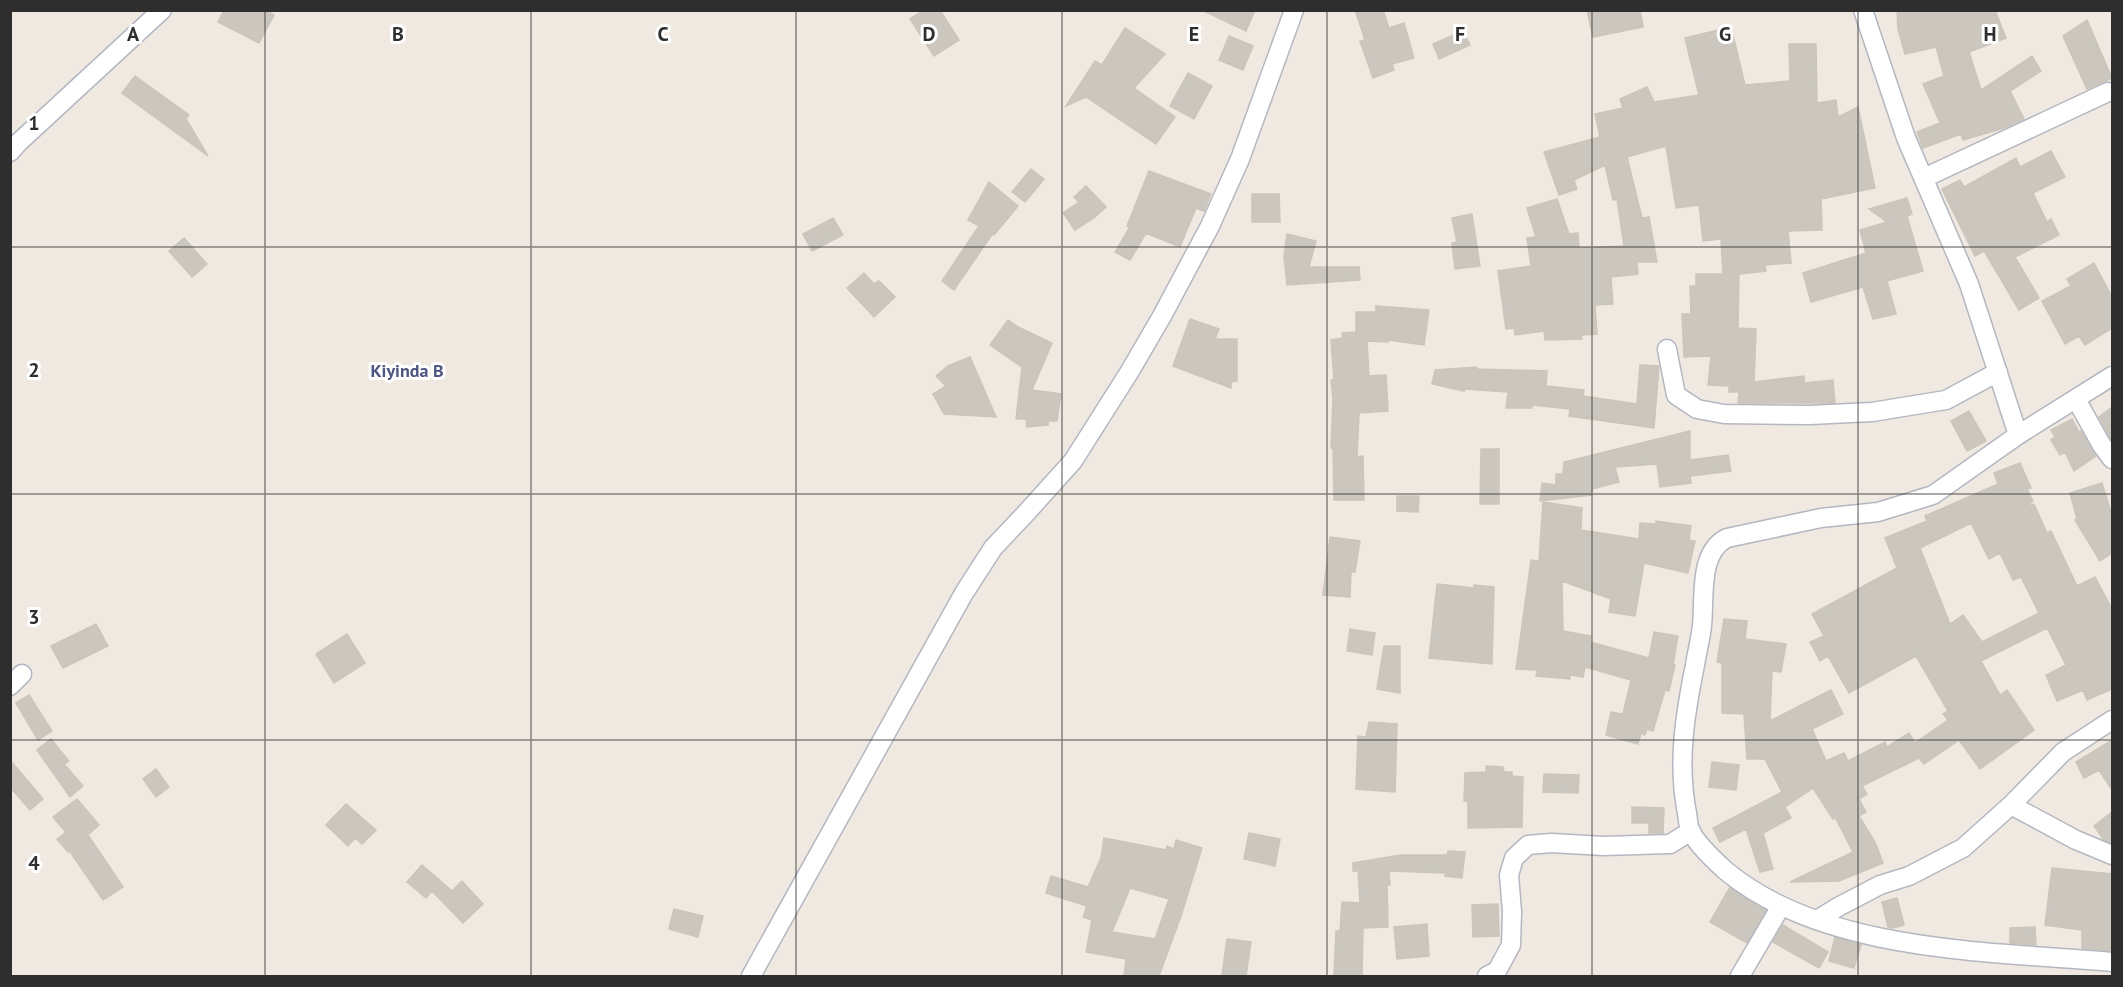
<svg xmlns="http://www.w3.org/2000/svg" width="2123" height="987" viewBox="0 0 2123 987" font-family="'PT Sans',sans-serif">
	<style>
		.building { fill: #cbc7bf; stroke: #cbc5ba; stroke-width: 1.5; fill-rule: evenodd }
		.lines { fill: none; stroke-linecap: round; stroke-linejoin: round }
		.street-casing { stroke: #b4b7c1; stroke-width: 21 }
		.street { stroke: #fff; stroke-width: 18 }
		.grid { fill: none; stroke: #2e2e2e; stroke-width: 1.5; stroke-opacity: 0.55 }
		.labels { text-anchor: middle; stroke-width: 6; stroke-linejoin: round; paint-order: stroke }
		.quarter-label { font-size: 18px; font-weight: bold; fill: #4d5680; stroke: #fff }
		.grid-label { font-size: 20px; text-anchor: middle; font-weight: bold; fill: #2e2e2e; stroke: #fff; stroke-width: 6; stroke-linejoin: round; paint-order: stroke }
	</style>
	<rect width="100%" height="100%" fill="#efe9e1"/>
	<path class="building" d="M224,10H265L274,15L259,43L218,22Z
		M924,10H940L959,40L934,56L910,19Z
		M1202,10H1255L1246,31Z
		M1355,10H1383L1389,28L1404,23L1414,58L1392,64L1394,70L1373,78L1360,41L1365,40Z
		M1587,10H1640L1643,27L1593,37Z
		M1897,10H1995L2006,38L1969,52L1981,90L2032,56L2041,71L2010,91L2024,119L2004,128L1963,140L1961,134L1923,148L1917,132L1940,123L1923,84L1944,76L1936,47L1905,54L1898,29Z
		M2087,20L2112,78L2087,89L2063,36Z
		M1731,27L1745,85L1790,81L1789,44H1816L1817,103L1836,100L1838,117L1858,107L1875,188L1821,199L1822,230L1788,231L1791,263L1765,265L1766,271L1739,274L1738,328L1756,329L1754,382L1804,376V383L1833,380L1835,403H1738L1739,392H1729V386L1708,385L1711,356L1684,357L1682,314H1691L1690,286H1696V274H1723L1721,239L1703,241L1699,205L1676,208L1666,146L1627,157L1642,218L1649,217L1657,262H1637L1638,274L1611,277L1613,304L1595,305L1597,334L1581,335L1582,339L1545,340L1544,331L1515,335L1514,328L1506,329L1498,271L1531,266L1527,238L1536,237L1527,208L1557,199L1569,234L1578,233L1579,248L1624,246L1617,199L1613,200L1605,165L1574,180L1577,189L1559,195L1544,152L1600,137L1595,114L1623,108L1620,99L1647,87L1654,102L1699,95L1685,38Z
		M1125,28L1165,54L1134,88L1175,117L1156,144L1086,97L1066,106L1095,61L1102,65Z
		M1463,31L1470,45L1439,59L1433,44Z
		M1229,36L1253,46L1243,70L1219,60Z
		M1188,73L1212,86L1194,119L1170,106Z
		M135,76L189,115L186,119L208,156L122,93Z
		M2051,151L2065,177L2033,193L2047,222L2051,219L2059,235L2015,257L2039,298L2019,310L1984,251L1975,256L1942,189L1960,180L1964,187L2016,158L2020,167Z
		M1031,169L1044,179L1025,202L1012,192Z
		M1149,171L1211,194L1204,211L1196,208L1180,247L1146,233L1130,260L1115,252L1130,227L1127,226Z
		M989,182L1018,206L994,235L993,233L954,290L942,281L979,226L968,220Z
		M1086,186L1106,207L1094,218L1075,230L1063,213L1079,202L1074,197Z
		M1252,194H1279L1280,222H1252Z
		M1907,198L1912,214L1907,216L1923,271L1887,281L1896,314L1873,319L1863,287L1811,302L1803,273L1866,253L1860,230L1887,222L1869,209Z
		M1472,214L1480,266L1455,269L1452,243L1457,242L1452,218Z
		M833,218L843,235L812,251L803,234Z
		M1287,234L1316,241L1309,267H1359L1360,280L1287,285L1284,256Z
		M184,238L207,264L192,277L169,251Z
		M2094,263L2112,297V328L2085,345L2079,336L2065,344L2042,301L2071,286L2067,279Z
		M864,273L874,284L879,281L895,297L874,317L847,288Z
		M1376,306L1429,310L1424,345L1388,340V342L1367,341L1369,376L1386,375L1388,411L1359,413L1357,457L1363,456L1364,500H1334L1333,448H1331L1333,399L1331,380H1334L1331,340L1343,338L1342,333L1356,332V312H1376Z
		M1190,319L1219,329L1215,339H1237V381L1231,382V388L1173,366Z
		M1008,320L1018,327L1052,343L1032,390L1061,394L1057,421H1048V425L1027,427L1026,419H1016L1022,367L990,345Z
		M970,357L996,417L944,414L933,394L946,386L936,376L948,366Z
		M1640,365L1659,366L1654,428L1569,416L1570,409L1532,405V408H1506L1508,392L1464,389V391L1432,384L1435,370L1477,367V369L1547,371L1546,386L1584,390L1583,396L1637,404Z
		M2112,407V441L2099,417Z
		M1969,411L1986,441L1967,451L1951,421Z
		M2072,419L2079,432L2081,431L2096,456L2074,471L2065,452L2060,455L2051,440L2055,437L2051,430Z
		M1690,431V460L1728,455L1731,471L1690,476L1691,483L1660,487L1657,464L1615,467L1619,482L1592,489V495L1540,501L1542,483L1556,485V474H1563L1564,462Z
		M1481,449H1499V504H1480Z
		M2020,463L2031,488L2027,489L2033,501L2024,508L2034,504L2047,533L2051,531L2077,586L2095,577L2112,609V689L2087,700L2083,690L2057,701L2046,675L2066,665L2047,628L1981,661L2000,695L2007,690L2034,730L1980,769L1959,740L1924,764L1919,758L1862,786L1867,794L1859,799L1866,812L1859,816L1875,842L1883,863L1839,881L1790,882L1853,852L1835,817L1833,819L1813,788L1785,807L1791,818L1763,833L1773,869L1760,872L1746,829L1720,842L1713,828L1782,792L1765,759H1747L1744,714L1722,713V663L1717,662L1724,619L1747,621L1745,639L1786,644L1781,672L1772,671L1770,721L1831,690L1843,714L1812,729L1826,761L1844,753L1848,761L1885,742L1887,747L1909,733L1915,743L1948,720L1943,714L1948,711L1916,656L1849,693L1828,656L1820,661L1810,642L1824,636L1812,614L1897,568L1885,538L1927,521L1925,516L1998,484L1994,473ZM1971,523L1989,559L2000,553L2013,580L2021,577L2039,613L1982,642L1963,615L1950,624L1920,548Z
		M2102,483L2112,515V553L2100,561L2075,520L2077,519L2070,493Z
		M1397,496H1419L1418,512L1397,511Z
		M1543,502L1582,508L1581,530L1639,539L1640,523L1656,524V521L1691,526L1689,540L1695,541L1688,573L1644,563L1635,616L1609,612L1611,599L1562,581L1563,631L1591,636L1590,642L1649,658L1654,632L1678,636L1673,665H1675L1669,691L1665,690L1653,731L1647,729L1645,735L1641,733L1638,744L1606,735L1611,712L1623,714L1631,680L1585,667L1583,677L1570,675V679L1536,676L1537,670L1516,669L1531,560L1539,561Z
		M1330,537L1360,541L1355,572H1351L1350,597L1323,595Z
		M1437,584L1474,588V585L1494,587L1492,664L1429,658Z
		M96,624L108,646L63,668L51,646Z
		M1350,629L1375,633L1372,655L1347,651Z
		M347,634L365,663L334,683L316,654Z
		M1384,646H1400V693L1377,689Z
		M29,695L52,731L38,740L16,703Z
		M1369,722L1397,724L1395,792L1356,789L1358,736L1366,737Z
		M51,739L69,761L64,764L83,786L70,797L37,750Z
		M2112,740V790L2099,770L2084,778L2076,762Z
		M10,760L43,799L30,810L10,787Z
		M1712,762L1739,765L1736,790L1709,787Z
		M1486,766L1503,767L1504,772H1512V776L1523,777L1522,827L1468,828V802L1464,801L1465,773L1486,772Z
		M156,769L169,787L156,797L143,779Z
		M1544,774L1579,775L1578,793L1543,792Z
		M77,799L99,825L88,835L123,887L103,900L69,850L68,852L57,839L66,832L53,817Z
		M346,804L376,830L362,844L355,838L348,846L326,825Z
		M1632,807L1664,808L1663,833H1649V823H1632Z
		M2112,812V843L2103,839L2094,826Z
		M1249,833L1280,839L1275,866L1244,859Z
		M1104,838L1166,850L1167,846L1174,849L1176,840L1202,848L1181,916L1159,976H1124L1126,959L1086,952L1092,920L1083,917L1087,906L1046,893L1051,876L1088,887L1101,858ZM1130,888L1169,899L1155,939L1112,932Z
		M1448,851L1465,852L1462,878L1445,876L1446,873L1389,871L1390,885H1387L1388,927L1363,928L1362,976H1334L1336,931H1340L1342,902L1360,903L1358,871H1353V863L1401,855H1447Z
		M422,865L452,891L462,881L483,904L463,923L432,891L426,898L407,882Z
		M2052,868L2112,874V951L2082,948V930L2045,925Z
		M1730,887L1766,910L1747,943L1710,922Z
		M1897,898L1904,925L1893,928L1888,927L1882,902Z
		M1498,904L1499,936L1473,937L1472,905Z
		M674,909L703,916L698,937L669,929Z
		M1427,924L1429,956L1397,959L1394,927Z
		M1783,925L1828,952L1819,968L1773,942Z
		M2035,927L2036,945L2010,943V928Z
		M1835,937L1861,945L1854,968L1829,961Z
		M1227,939L1251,942L1246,976L1222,975Z"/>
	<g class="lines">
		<defs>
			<path id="street" d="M1863,10L1906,138L1969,284L2018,435
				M10,152L18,143L162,10
				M1924,178L2108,92
				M1667,349L1676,395L1697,409L1724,414L1810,415L1872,412L1946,400L1998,372
				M2112,376L2018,435L1933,495L1878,512L1821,518L1727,538C1698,552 1705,598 1702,625C1701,638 1697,651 1695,665C1685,714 1677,763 1687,813C1688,818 1688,825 1690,830C1696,843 1716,862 1726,871C1825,953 1990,951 2112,962
				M2076,399L2101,444L2112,459
				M10,686L22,674
				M2011,805L2076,840L2112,855
				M1817,920L1838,907L1880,885L1909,876L1963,848L2011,805L2063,752L2112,720
				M751,976L964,593L993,548L1027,512L1073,461L1130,371L1162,316L1210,226L1240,159L1294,10
				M1487,976L1497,971L1511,945L1512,912L1509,875L1514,858L1528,845L1551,843L1604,846L1670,844L1691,831
				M1740,976L1781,906"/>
		</defs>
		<use href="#street" class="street-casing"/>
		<use href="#street" class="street"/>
	</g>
	<path class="grid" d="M265,10V976M531,10V976M796,10V976M1062,10V976M1327,10V976M1592,10V976M1858,10V976M10,247H2112M10,494H2112M10,740H2112"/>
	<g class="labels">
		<g class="quarter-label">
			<text x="407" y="377">Kiyinda B</text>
		</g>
	</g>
	<g class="grid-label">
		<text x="133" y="41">A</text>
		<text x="398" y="41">B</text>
		<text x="663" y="41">C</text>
		<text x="929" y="41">D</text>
		<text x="1194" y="41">E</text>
		<text x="1460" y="41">F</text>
		<text x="1725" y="41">G</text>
		<text x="1990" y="41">H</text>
		<text x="34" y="130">1</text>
		<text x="34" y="377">2</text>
		<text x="34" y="624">3</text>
		<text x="34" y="870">4</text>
	</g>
	<rect width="2123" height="987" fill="none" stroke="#2e2e2e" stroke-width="24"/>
</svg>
